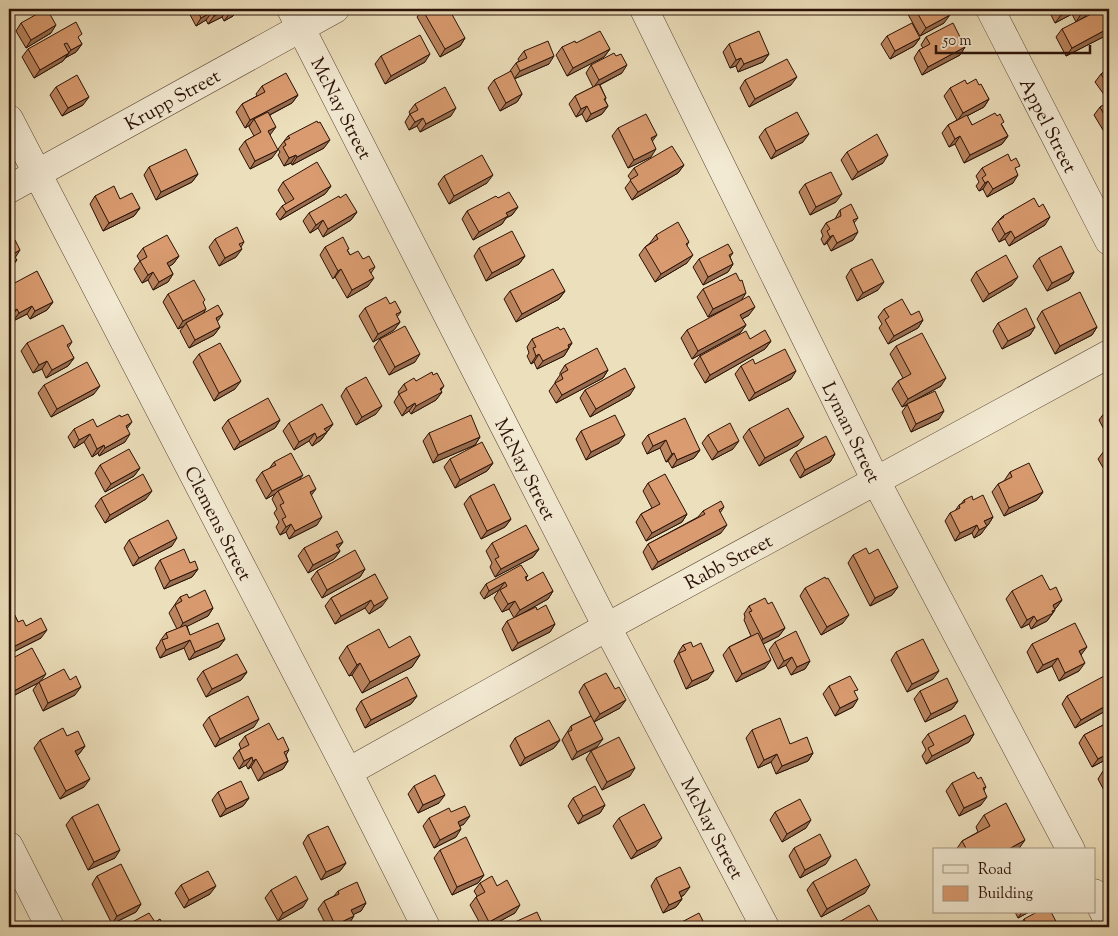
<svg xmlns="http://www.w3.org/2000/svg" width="1118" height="936" viewBox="0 0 1118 936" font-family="'Sorts Mill Goudy',serif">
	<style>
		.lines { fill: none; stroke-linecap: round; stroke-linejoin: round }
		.minor-casing { stroke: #5b4535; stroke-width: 29 }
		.minor { stroke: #f3ead3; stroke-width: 28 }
		.wall { fill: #bb855f; stroke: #2b1208 }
		.shaded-wall { fill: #986c4e; stroke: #2b1208 }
		.building { fill: #d99b6f; stroke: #2b1208 }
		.labels { text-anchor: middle; stroke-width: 4.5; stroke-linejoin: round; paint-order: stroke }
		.street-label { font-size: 19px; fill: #2b1208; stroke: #f3ead3 }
	</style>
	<rect width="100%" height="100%" fill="#ecdfbb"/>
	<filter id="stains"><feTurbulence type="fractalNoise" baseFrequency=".004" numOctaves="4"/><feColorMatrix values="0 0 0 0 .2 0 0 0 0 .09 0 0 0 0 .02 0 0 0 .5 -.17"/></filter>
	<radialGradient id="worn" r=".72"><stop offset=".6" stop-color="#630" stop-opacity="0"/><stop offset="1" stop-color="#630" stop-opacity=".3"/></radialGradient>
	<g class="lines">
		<defs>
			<path id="minor" d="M291,9L607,627L765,927
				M644,9L876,481L1071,850
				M990,9L1109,241
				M9,119L348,772L426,927
				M9,189L335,9
				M348,772L607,627L1109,354
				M9,846L50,927
				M1094,893L1109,922"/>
		</defs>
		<use href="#minor" class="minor-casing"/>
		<use href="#minor" class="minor"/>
	</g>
	<path class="wall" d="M187,9H239L233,16L224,21L222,17L208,24L206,20L196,26Z
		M423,9L465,38L460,46L440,57L417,17Z
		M905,9H946L944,23L920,36Z
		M1048,9H1091L1076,22L1072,14L1055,23Z
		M1109,15V34L1066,56L1056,37L1062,29Z
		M21,23L51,33L26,48L16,31Z
		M887,36L920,38L914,46L890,59L881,44Z
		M926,37L965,47L960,55L922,75L914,58L919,50L923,48L921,45Z
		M79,39L82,44L76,52L65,58L63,61L34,78L22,57L28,49Z
		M576,43L610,49L604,57L567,76L556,55L562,47Z
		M729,44L769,54L763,62L738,72L736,66L730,68L723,52Z
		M524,51L549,64L514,79L522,94L517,102L500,111L488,88L494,80L512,74L510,71L516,63L519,61L518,59Z
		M381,56L425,62L385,84L375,64Z
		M591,65L622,73L600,85L606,98L605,100L608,106L602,114L586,122L582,114L576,117L569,104L575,96L593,87L586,73Z
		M1109,68V93L1105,96L1095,82L1101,74Z
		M745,80L791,85L749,107L740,88Z
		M967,84L979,85L989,99L984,107L967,116L972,125H1002L1008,136L1002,144L964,163L955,144L949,147L942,133L948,125L957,120L944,96L950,88Z
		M262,86L298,95L292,103L270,115V135L272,158L250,169L239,149L245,141L254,136L249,127L250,125L245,128L236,112L242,104L257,96L256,94Z
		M56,87L83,105L62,116L50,95Z
		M1109,102V133L1106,135L1094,115L1100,107Z
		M415,104L451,116L420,132L417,126L409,130L405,122L410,114L409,112Z
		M618,128L652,141L651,157L628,168L612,136Z
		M765,129L803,142L771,159L759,137Z
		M288,136L324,148L292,165L291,163L284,166L278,155L280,152L278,149Z
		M847,152L883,163L852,180L841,160Z
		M684,165L678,173L632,200L625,188L631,180L628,176L634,168Z
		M149,167L198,174L192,182L156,200L144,175Z
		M982,168L1016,171L1013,183L987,197L983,189L979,191L976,186L979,182L976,176Z
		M444,176L487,183L449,204L438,184Z
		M283,182L331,186L325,194L280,220L276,214L282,206L286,204L278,190Z
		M805,184L836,202L810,215L799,192Z
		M95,196L120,199L140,208L134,216L103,231L90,204Z
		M340,198L357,212L351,220L323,237L318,228L310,233L303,221L309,213Z
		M498,198L518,207L512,215L506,218L502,224L473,240L462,219L467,211Z
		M840,210L858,218L854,223L853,240L831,251L827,243L824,245L821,239L823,236L821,231L826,223L835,219Z
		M1003,216L1045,225L1009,246L1005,239L999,242L992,229L998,221Z
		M656,235L689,242L687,245V263L655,282L639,255L645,247L650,243Z
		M215,239L244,242L241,247L236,257L219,266L209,247Z
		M325,247L348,251L350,255L363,259L375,267L371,273L368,286L347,298L335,277L333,279L320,255Z
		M143,248L179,256L173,264L169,266L173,274L168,282L153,290L148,280L142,283L134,269L140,261L137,256Z
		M479,248L525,256L519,264L486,281L474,256Z
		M733,253L730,257L733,264L728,272L703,285L693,267L699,259Z
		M1039,258L1074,272L1069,280L1047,291L1033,266Z
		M851,269L878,290L857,301L846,277Z
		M976,272L1012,285L983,302L971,280Z
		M9,286L53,302L47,310L30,319L27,314L13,321L11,317L9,318Z
		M703,289L741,301L708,317L697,297Z
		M510,291H565L559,299L516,322L504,299Z
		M168,294L203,303V314L220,327L214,335L189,348L180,331L184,326L178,329L163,302Z
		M390,304L401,312L397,317L400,322L394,330L373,342L359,316L365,308Z
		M884,309L911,315L923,320L918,328L888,344L879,328L882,324L878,317Z
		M1042,311L1097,327L1092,335L1055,354L1037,319Z
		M749,315L742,319L746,325L740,333L692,359L681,338L687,330Z
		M998,323L1035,327L1030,335L1002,349L993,331Z
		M560,330L572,343L569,347V348L564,356L537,369L534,362L531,364L527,356L529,353L527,347L532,339Z
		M380,339L415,362L389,375L374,347Z
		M750,339L771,341L765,349L705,383L694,364L700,356Z
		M72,342L68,348L74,358L68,366L46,378L42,369L33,373L21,351L27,343Z
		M896,346L941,386L913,401L939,419L911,432L902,412L907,405L902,407L892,389L898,381L903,378L890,354Z
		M199,354L235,389L214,401L193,362Z
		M565,365L608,370L603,378L556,403L549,391L555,383V382L560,375V373Z
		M741,366L791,379L749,401L735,374Z
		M416,381L441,391L442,392L436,400L411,414L409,411L402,416L394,402L399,394L398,392L404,384Z
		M44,385L94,394L51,417L38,393Z
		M346,388L376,414L356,425L341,396Z
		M585,390L630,395L590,417L580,398Z
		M1109,409V439L1099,420L1105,412Z
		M228,420H280L275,428L234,450L222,428Z
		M289,423L333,424L321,440L312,446L309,441L294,450L283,431Z
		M97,427L127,429L125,442L99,456L98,453L92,457L84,442L74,448L68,437L74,429Z
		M749,429L798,445L759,466L743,437Z
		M581,431L619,443L586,460L576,439Z
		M429,433L480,437L475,445L433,463L423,441Z
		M648,435L700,450L694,458L672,468L668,461L666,462L660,448L647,454L642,443Z
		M708,435L733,449L712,460L702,443Z
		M1109,448V478L1098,459L1104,451Z
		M796,452L835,454L830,462L800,478L790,460Z
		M450,459L493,463L487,471L455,488L444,467Z
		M274,462L300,479L311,495L317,525L289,539L286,532L280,535L276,527L279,522L274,513L277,509L272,499L275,494L266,499L256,480L262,472L269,469Z
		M100,465L140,468L134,476L105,492L95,473Z
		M1010,472L1043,492L1037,500L1004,516L992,492L998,484L1004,481Z
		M648,483L687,514L682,522L646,541L636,522L641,514L652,508L643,491Z
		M470,496L511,519L505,527L481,539L464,504Z
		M101,498L146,499L105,523L95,506Z
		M964,500H973L993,517L988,525L986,526L981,534L974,538L972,533L955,541L945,521L950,513L955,511L959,505L961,504Z
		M724,507L720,513L721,533L652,570L643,552L648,544L698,517L703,511Z
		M129,540L172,546L133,566L124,548Z
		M343,542L338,548L340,551L334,559L308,573L298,556L304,548Z
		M492,543L539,549L533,557L495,577L490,567L492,563L486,551Z
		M869,554L898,587L892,595L870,606L848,563L853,555Z
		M160,560L190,563L198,569L192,577L164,589L155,568Z
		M365,569L360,577L322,598L311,579L317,571Z
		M375,574L382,606L369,614L365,608L335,624L325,606L331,598Z
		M528,576L526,578L527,581L553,591L548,599L514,618L509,609L502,612L494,598L499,590L484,599L480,593L486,584Z
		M805,588L843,623L821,635L800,596Z
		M1050,590L1062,600L1056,608L1055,609L1053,613L1047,621L1031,629L1029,624L1021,628L1006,599L1012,591Z
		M180,597L189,598L213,608L208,616L187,626L190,635L225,639L219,647L189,660L184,648L160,658L156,648L160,642V641L166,633L177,629L169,613Z
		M9,603L18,622L26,626L41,638L9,654Z
		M768,604L785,628L779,636L763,644L765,668L736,682L723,655L729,647L751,636L744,620L745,617L744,614L749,606Z
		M507,621L555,624L550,632L512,651L502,629Z
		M775,642L810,661L805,669L791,675L786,665L778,669L769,650Z
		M1032,644L1081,655L1079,671L1059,681L1052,666L1037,673L1027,652Z
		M683,645L708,679L686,689L674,661L678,654V653Z
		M347,646L389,648L420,655L412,667L362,693L352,675L349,676L339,658Z
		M896,652L933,679L907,692L891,660Z
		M9,660L40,681L75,695L43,711L33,690L38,683L9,698Z
		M203,671L247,672L241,680L206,697L197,679Z
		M1109,681V709L1075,728L1062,704L1067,696Z
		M584,684L620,708L594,722L597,747L572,760L562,740L571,726L591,716L579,692Z
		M829,686L855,693L853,707L835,716L823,694Z
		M920,691L958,701L952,709L925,722L914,699Z
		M417,696L411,704L365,728L356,709L361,701Z
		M209,717L254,727L215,747L203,725Z
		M1109,722V758L1092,767L1079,743L1084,735Z
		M752,730L790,744L813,753L808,761L776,774L771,762L758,768L746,738Z
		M928,734H974L969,742L926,764L922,756L926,750L922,742Z
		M67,736L85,746L79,754L77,755L84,787L60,799L34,748L40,740Z
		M245,736L278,740L289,750L286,755L288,761L283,769L258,781L251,767L248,769L246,765L239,769L233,758L239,750L241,749L239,744Z
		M515,738L560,740L554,748L520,766L510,746Z
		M591,751L630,776L602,790L586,759Z
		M1109,767V800L1098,779L1103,771Z
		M978,779L986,787L984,790L981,805L959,816L946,791L952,783Z
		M414,786L439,803L418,813L408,794Z
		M218,792L249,798L243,806L220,817L212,800Z
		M573,798L605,805L600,813L578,824L568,806Z
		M775,812L806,828L782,842L770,820Z
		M984,815L1018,850H956L962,841L978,832L976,827Z
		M72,817L115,858L88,870L66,825Z
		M429,818L464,824L460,826L456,837L434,848L423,826Z
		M619,818L656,846L631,859L613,826Z
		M308,835L346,863L340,871L321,880L303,843Z
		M794,848L826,864L800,878L789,856Z
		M440,850L484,875L478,883L452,895L434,858Z
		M97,876L141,904L136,912L112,924L92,884Z
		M656,878L684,895L681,897L682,899L676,907L663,913L651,886Z
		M813,882L865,893L821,917L807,890Z
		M480,883L497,886L515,913L489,927H482L470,905L476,897L477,896L474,891Z
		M181,885L210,894L184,908L175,893Z
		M271,890L303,907L278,921L265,898Z
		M338,891L366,903L361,911L354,914L349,924L341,927H327L318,909L324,901L334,896Z
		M1015,912H1029L1018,918Z
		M1024,919L1059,927H1019Z"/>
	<path class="shaded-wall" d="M228,9L222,17L208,24L214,16Z
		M239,9L233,16L224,21L230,13Z
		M1073,9H1076L1072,14L1055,23L1061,15Z
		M1091,9L1086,16L1076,22L1081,14Z
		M212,12L206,20L196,26L201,18Z
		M950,15L944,23L920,36L926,28Z
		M56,25L51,33L26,48L31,40Z
		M1109,28V34L1066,56L1072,48Z
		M465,38L460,46L440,57L445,49Z
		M920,38L914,46L890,59L895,51Z
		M82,44L76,52L65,58L71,50Z
		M965,47L960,55L922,75L928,67Z
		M610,49L604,57L567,76L573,68Z
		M69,53L63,61L34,78L40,70Z
		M430,54L425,62L385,84L391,76Z
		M769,54L763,62L738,72L744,64Z
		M554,56L549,64L514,79L520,71Z
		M741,58L736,66L730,68L736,60Z
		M627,65L622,73L593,88L599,80Z
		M797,77L791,85L749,107L755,99Z
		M1109,90V93L1105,96Z
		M522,94L517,102L500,111L506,103Z
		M298,95L292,103L256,122L254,119L250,125L245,128L250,120Z
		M89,97L83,105L62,116L68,108Z
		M989,99L984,107L957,121L963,113Z
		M587,106L582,114L576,117L581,109Z
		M608,106L602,114L586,122L591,114Z
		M456,108L451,116L420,132L426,124Z
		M423,118L417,126L409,130L415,122Z
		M276,127L270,135L262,139L268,131Z
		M809,134L803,142L771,159L776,151Z
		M657,135L651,143V138Z
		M960,136L955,144L949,147L955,139Z
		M1008,136L1002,144L964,163L970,155Z
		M330,140L324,148L292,165L297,157Z
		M656,149L651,157L628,168L634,160Z
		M278,150L272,158L250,169L255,161Z
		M296,155L291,163L284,166L289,158Z
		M888,155L883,163L852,180L858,172Z
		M684,165L678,173L632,200L638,192Z
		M198,174L192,182L156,200L161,192Z
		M493,175L487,183L449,204L454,196Z
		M1018,175L1013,183L987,197L993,189Z
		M988,181L983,189L979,191L985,183Z
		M331,186L325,194L280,220L286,212Z
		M842,194L836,202L810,215L816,207Z
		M518,207L512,215L506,218L502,224L473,240L479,232L506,213Z
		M140,208L134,216L103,231L109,223Z
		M357,212L351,220L323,237L328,229Z
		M1050,217L1045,225L1009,246L1015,238Z
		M323,220L318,228L310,233L316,225Z
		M1011,231L1005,239L999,242L1005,234Z
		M858,232L853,240L831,251L837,243Z
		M833,235L827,243L824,245L830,237Z
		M242,249L236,257L219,266L225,258Z
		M20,250L15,258L13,254Z
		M693,255L687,263L655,282L661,274Z
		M179,256L173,264L162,271L167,263Z
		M525,256L519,264L486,281L492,273Z
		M17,260L11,268L9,269V264Z
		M733,264L728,272L703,285L708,277Z
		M341,269L335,277L333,279L338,271Z
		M153,272L148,280L142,283L148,275Z
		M1074,272L1069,280L1047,291L1052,283Z
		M173,274L168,282L153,290L159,282Z
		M1018,277L1012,285L983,302L989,294Z
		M374,278L368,286L347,298L352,290Z
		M884,282L878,290L857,301L863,293Z
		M565,291L559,299L516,322L522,314Z
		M746,293L741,301L708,317L713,309Z
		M53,302L47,310L30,319L35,311Z
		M32,306L27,314L13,321L19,313Z
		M755,307L749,315L735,323L740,315Z
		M17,309L11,317L9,318V316L12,312Z
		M206,309L201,317L186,323L184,326L178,329L183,321Z
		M223,314L217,322L216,318Z
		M923,320L918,328L888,344L894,336Z
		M400,322L394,330L373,342L378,334Z
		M746,325L740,333L692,359L698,351Z
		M220,327L214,335L189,348L195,340Z
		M1035,327L1030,335L1002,349L1008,341Z
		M1097,327L1092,335L1055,354L1060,346Z
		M771,341L765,349L705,383L710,375Z
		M572,343L564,356L537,369L543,361Z
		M420,354L415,362L389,375L395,367Z
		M539,354L534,362L531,364L536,356Z
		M74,358L68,366L46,378L52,370Z
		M47,361L42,369L33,373L39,365Z
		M608,370L603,378L556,403L562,395Z
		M796,371L791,379L749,401L755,393Z
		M946,378L941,386L902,407L908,399Z
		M241,381L235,389L214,401L219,393Z
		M100,386L94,394L51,417L57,409Z
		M444,386L439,393L442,392L436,400L411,414L416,406L440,389Z
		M635,387L630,395L590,417L596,409Z
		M415,403L409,411L402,416L407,408Z
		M382,406L376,414L356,425L362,417Z
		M944,411L939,419L911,432L916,424Z
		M280,420L275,428L234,450L240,442Z
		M132,422L126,430V426Z
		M333,424L327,432L319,437L324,429Z
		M327,432L321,440L312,446L317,438Z
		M315,433L309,441L294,450L299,442Z
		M90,434L84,442L74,448L79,440Z
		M130,434L125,442L99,456L105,448Z
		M625,435L619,443L586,460L591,452Z
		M480,437L475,445L433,463L438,455Z
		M804,437L798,445L759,466L765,458Z
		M666,440L660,448L647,454L653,446Z
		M739,441L733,449L712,460L718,452Z
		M104,445L98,453L92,457L97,449Z
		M700,450L694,458L672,468L677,460Z
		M674,453L668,461L666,462L672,454Z
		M835,454L830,462L800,478L805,470Z
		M493,463L487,471L455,488L460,480Z
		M140,468L134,476L105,492L111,484Z
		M303,475L297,483L278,491L275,494L266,499L272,491Z
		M316,489L310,497V492Z
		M152,491L146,499L105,523L110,515Z
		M1043,492L1037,500L1004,516L1009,508Z
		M687,514L682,522L646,541L652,533Z
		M322,517L317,525L289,539L295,531Z
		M993,517L988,525L979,529L984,521Z
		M511,519L505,527L481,539L487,531Z
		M291,524L286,532L280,535L286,527Z
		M727,525L721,533L652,570L658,562Z
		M977,525L972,533L955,541L960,533Z
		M987,526L981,534L974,538L979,530Z
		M177,538L172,546L133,566L139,558Z
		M343,542L337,550L336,545Z
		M539,549L533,557L495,577L501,569Z
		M340,551L334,559L308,573L313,565Z
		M198,569L192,577L164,589L170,581Z
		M365,569L360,577L322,598L327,590Z
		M505,582L499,590L484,599L489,591Z
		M898,587L892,595L870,606L875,598Z
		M553,591L548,599L514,618L520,610Z
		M388,598L382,606L369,614L374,606Z
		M371,600L365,608L335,624L341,616Z
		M1062,600L1056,608L1047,613L1053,605Z
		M515,601L509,609L502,612L508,604Z
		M213,608L208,616L178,631L183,623Z
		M1055,610L1047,621L1031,629L1037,621Z
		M849,615L843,623L821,635L827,627Z
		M1034,616L1029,624L1021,628L1027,620Z
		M555,624L550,632L512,651L518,643Z
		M785,628L779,636L757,647L763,639Z
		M47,630L41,638L9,654V653L13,647Z
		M225,639L219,647L189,660L195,652Z
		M190,640L184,648L160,658L166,650Z
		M1087,647L1081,655L1079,651Z
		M420,655L412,667L362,693L370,682Z
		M792,657L786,665L778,669L784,661Z
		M1058,658L1052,666L1037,673L1043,665Z
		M771,660L765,668L736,682L742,674Z
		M810,661L805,669L791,675L797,667Z
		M360,663L352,675L349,676L357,665Z
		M1085,663L1079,671L1059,681L1065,673Z
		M714,671L708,679L686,689L692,681Z
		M939,671L933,679L907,692L912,684Z
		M247,672L241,680L206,697L212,689Z
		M46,674L40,682L9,698V696L12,692Z
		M81,687L75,695L43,711L48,703Z
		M417,696L411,704L365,728L371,720Z
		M858,699L853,707L835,716L840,708Z
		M626,700L620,708L594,722L600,714Z
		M958,701L952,709L925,722L931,714Z
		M1109,704V709L1075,728L1081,720Z
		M259,719L254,727L215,747L220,739Z
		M974,734L969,742L926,764L932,756Z
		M603,739L597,747L572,760L577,752Z
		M560,740L554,748L520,766L525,758Z
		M85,746L79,754L70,759L75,751Z
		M813,753L808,761L776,774L782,766Z
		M1109,753V758L1092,767L1098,759Z
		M777,754L771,762L758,768L764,760Z
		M252,757L246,765L239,769L244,761Z
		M256,759L251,767L248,769L253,761Z
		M288,761L283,769L258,781L264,773Z
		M635,768L630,776L602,790L607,782Z
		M90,779L84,787L60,799L66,791Z
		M445,795L439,803L418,813L423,805Z
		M987,797L981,805L959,816L964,808Z
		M249,798L243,806L220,817L226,809Z
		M605,805L600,813L578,824L583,816Z
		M470,816L464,824L452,830L458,822Z
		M811,820L806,828L782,842L787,834Z
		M461,829L456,837L434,848L440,840Z
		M662,838L656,846L631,859L637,851Z
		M1025,840L1018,850H1007Z
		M120,850L115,858L88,870L94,862Z
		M831,856L826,864L800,878L805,870Z
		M346,863L340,871L321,880L326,872Z
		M484,875L478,883L452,895L457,887Z
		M870,885L865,893L821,917L827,909Z
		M216,886L210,894L184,908L189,900Z
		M690,887L684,895L674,900L679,892Z
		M308,899L303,907L278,921L283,913Z
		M682,899L676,907L663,913L669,905Z
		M366,903L361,911L346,918L351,910Z
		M141,904L136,912L112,924L117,916Z
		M520,905L515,913L489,927H486L489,922Z
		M1022,912H1029L1018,918Z
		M354,916L349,924L341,927H333L335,925Z"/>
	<path class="building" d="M46,9H47L56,25L31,40L21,23Z
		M197,9H227L214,16L212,12L201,18Z
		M228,9H238L230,13Z
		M422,9H449L465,38L445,49Z
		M915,9H946L950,15L926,28Z
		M1057,9H1073L1061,15Z
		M1079,9H1091L1081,14Z
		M1101,9H1106L1109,15V28L1072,48L1062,29Z
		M76,22L82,34L78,37L82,44L71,50L67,43L64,44L69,53L40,70L28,49Z
		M912,23L920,38L895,51L887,36Z
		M953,23L965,47L928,67L919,50L930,44L926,37Z
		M600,31L610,49L573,68L562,47L575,41L576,43Z
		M759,31L769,54L744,64L741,58L736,60L729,44Z
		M420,35L430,54L391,76L381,56Z
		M548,41L554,56L520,71L516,63L527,58L524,51Z
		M614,53L616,56L621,54L627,65L599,80L591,65Z
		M787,59L797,77L755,99L745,80Z
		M1109,68V87L1101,74Z
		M511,71L522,94L506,103L494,80Z
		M286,73L298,95L250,120L242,104L265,92L262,86Z
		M77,75L89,97L68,108L56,87Z
		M976,79L979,85L981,84L989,99L963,113L950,88L965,80L967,84Z
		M599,84L606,98L604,99L608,106L591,114L587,106L581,109L575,96Z
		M445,87L456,108L426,124L423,118L415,122L410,114L418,110L415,104Z
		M1109,102V124L1100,107Z
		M268,112L276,127L268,131L278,150L255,161L245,141L261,132L254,119Z
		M797,112L809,134L776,151L765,129Z
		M995,113L997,116L1000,114L1004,122L1001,124L1008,136L970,155L960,136L955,139L948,125L967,115L972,125Z
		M646,114L657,135L651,138L656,149L634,160L618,128Z
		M317,121L318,123L320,122L330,140L297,157L296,155L289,158L283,147L286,145L284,141L290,138L288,136Z
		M877,134L888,155L858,172L847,152Z
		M672,146L684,165L638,192L630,180L638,175L634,168Z
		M186,149L198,174L161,192L149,167Z
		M1008,154L1011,161L1016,158L1020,166L1015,168L1018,175L993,189L988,181L985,183L982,178L986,175L982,168Z
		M482,155L493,175L454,196L444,176Z
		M317,162L331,186L286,212L282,206L294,199L283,182Z
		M831,172L842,194L816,207L805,184Z
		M114,186L120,199L132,193L140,208L109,223L95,196Z
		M509,192L518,207L506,213L508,216L479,232L467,211L496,196L498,198Z
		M346,194L357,212L328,229L323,220L316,225L309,213L339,196L340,198Z
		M1034,198L1039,207L1043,204L1050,217L1015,238L1011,231L1005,234L998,221L1004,217L1003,216Z
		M851,204L858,218L853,220L858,232L837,243L833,235L830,237L827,231L830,229L826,223L841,216L840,210Z
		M678,222L689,242L686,244L693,255L661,274L645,247L658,239L656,235Z
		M237,227L244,242L239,244L242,249L225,258L215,239Z
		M512,231L525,256L492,273L479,248Z
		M167,235L179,256L167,263L173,274L159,282L153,272L148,275L140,261L147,257L143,248Z
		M343,237L349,249L347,250L350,255L358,251L363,259L369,256L375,267L369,270L374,278L352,290L341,269L338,271L325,247Z
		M15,240L20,250L13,254L17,260L9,264V243Z
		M728,244L733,253L729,255L733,264L708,277L699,259Z
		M1061,246L1074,272L1052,283L1039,258Z
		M1006,255L1018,277L989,294L976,272Z
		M872,259L884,282L863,293L851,269Z
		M553,269L565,291L522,314L510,291Z
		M37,271L53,302L35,311L32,306L19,313L17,309L12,312L9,305V286Z
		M736,273L740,281L742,280L746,293L713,309L703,289Z
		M194,280L205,300L203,302L206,309L183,321L168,294Z
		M1080,292L1097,327L1060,346L1042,311Z
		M749,296L755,307L740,315L746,325L698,351L687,330Z
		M386,297L390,304L395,301L401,312L396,314L400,322L378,334L365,308Z
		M902,299L911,315L919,311L923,320L894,336L885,320L889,317L884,309Z
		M218,305L223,314L216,318L220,327L195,340L186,323Z
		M1026,308L1035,327L1008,341L998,323Z
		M63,325L72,342L67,345L74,358L52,370L47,361L39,365L27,343Z
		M405,326L420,354L395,367L380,339Z
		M558,327L560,330L564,328L572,343L568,345L569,348L543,361L539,354L536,356L533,348L536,347L532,339Z
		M765,330L771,341L710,375L700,356L746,331L750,339Z
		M922,333L946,378L908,399L898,381L911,374L896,346Z
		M220,343L241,381L219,393L199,354Z
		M597,348L608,370L562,395L555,383L563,379L561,374L568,370L565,365Z
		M785,349L796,371L755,393L741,366L753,359L755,364Z
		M87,362L100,386L57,409L44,385Z
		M625,368L635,387L596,409L585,390Z
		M432,372L433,375L437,373L444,386L440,389L442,392L416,406L415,403L407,408L399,394L407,390L404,384L414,378L416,381Z
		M366,377L382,406L362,417L346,388Z
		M935,391L944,411L916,424L907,404Z
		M268,398L280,420L240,442L228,420Z
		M322,404L333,424L324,429L327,432L317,438L315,433L299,442L289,423Z
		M788,408L804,437L765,458L749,429Z
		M1109,409V420L1105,412Z
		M128,414L132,422L126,426L130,434L105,448L104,445L97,449L90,434L79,440L74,429L93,419L97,427L120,415L121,417Z
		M471,415L480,437L438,455L429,433Z
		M615,415L625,435L591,452L581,431Z
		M685,418L700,450L677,460L674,453L672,454L666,440L653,446L648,435Z
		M730,423L739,441L718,452L708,435Z
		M826,436L835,454L805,470L796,452Z
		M482,442L493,463L460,480L450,459Z
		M1109,448V460L1104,451Z
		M129,449L140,468L111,484L100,465Z
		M291,453L303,475L272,491L262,472L276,465L274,462Z
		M1029,463L1043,492L1009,508L998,484L1012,477L1010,472Z
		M143,474L152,491L110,515L101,498Z
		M665,474L687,514L652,533L641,514L660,504L648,483Z
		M309,475L316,489L310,492L322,517L295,531L291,524L286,527L282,519L286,517L280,505L284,503L278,491Z
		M494,484L511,519L487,531L470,496Z
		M983,495L993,517L984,521L987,526L979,530L977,525L960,533L950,513L960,508L959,505L965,502L964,500L972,496L973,500Z
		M721,501L724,507L719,510L727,525L658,562L648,544L705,514L703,511Z
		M168,520L177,538L139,558L129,540Z
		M526,525L539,549L501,569L495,559L499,557L492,543Z
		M337,531L343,542L336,545L340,551L313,565L304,548Z
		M866,548L869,554L878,549L898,587L875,598L853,555Z
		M184,549L190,563L195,561L198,569L170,581L160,560Z
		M355,550L365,569L327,590L317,571Z
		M521,565L528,576L525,577L527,581L543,572L553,591L520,610L515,601L508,604L500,590L507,586L505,582L489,591L486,584Z
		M375,574L388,598L374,606L371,600L341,616L331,598Z
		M1042,575L1050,590L1056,587L1062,600L1053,605L1055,610L1052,611L1053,613L1037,621L1034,616L1027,620L1012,591Z
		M825,577L826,579L828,578L849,615L827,627L805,588Z
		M205,590L213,608L183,623L175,605L182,601L180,597L187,594L189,598Z
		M765,598L768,604L772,602L785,628L763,639L749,612L752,611L749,606Z
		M9,603L18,622L23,620L26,626L41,618L47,630L13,647L9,639Z
		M546,605L555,624L518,643L507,621L536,607L537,610Z
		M218,623L225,639L195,652L190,640L166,650L162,640L168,638L166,633L186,625L190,635Z
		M1075,623L1087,647L1079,651L1085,663L1065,673L1058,658L1043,665L1032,644Z
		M379,629L389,648L410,636L420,655L370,682L360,663L357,665L347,646Z
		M796,631L810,661L797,667L792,657L784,661L775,642Z
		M758,633L771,660L742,674L729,647Z
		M923,639L939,671L912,684L896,652Z
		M691,642L693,647L701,643L714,671L692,681L679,653L686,650L683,645Z
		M32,648L46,674L12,692L9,685V660Z
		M237,654L247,672L212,689L203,671Z
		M64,669L70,680L76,676L81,687L48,703L39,682Z
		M606,673L615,689L619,687L626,700L600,714L584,684Z
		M1106,675L1109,681V704L1081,720L1067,696Z
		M850,676L858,690L854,691L858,699L840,708L829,686Z
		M407,677L417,696L371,720L361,701Z
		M947,678L958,701L931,714L920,691Z
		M248,696L259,719L220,739L209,717Z
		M965,715L974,734L932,756L928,748L934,745L928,734Z
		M591,716L603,739L577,752L568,732L572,730L571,726Z
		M780,718L790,744L807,737L813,753L782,766L777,754L764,760L752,730Z
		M549,720L560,740L525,758L515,738Z
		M1109,722V753L1098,759L1084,735Z
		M269,723L278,740L283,737L289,750L284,752L288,761L264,773L256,759L253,761L252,757L244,761L239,750L249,745L245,736Z
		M63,728L67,736L78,731L85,746L75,751L90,779L66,791L40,740Z
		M619,737L635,768L607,782L591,751Z
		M1109,767V782L1103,771Z
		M974,772L978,779L981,777L986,787L983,788L987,797L964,808L952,783Z
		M435,775L445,795L423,805L414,786Z
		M241,781L249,798L226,809L218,792Z
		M595,786L605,805L583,816L573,798Z
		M800,799L811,820L787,834L775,812Z
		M1006,803L1025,840L1007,850H967L962,841L990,826L984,815Z
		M98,804L120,850L94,862L72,817Z
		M644,804L662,838L637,851L619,818Z
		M465,806L470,816L458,822L461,829L440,840L429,818L449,808L451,812Z
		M328,826L346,863L326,872L308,835Z
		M820,834L831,856L805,870L794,848Z
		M466,837L484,875L457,887L440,850Z
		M856,859L870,885L827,909L813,882Z
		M121,864L141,904L117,916L97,876Z
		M680,867L690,887L679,892L682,899L669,905L656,878Z
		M208,871L216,886L189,900L181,885Z
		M296,876L308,899L283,913L271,890Z
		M492,876L497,886L507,880L520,905L489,922L476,897L485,892L480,883Z
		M357,882L366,903L351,910L354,916L335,925L324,901L339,894L338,891Z
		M869,905L879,923L871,927H833L832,926Z
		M537,912L544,927H504Z
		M1037,912H1051L1059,927H1028L1024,919Z
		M149,913L155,922L160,919L164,927H125V926Z
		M699,913L706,927L710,925L711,927H680L678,924Z"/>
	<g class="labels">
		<g class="street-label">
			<text transform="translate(172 99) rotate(-29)" y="7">Krupp Street</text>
			<text transform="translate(342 108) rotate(63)" y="7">McNay Street</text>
			<text transform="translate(1049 125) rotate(63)" y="7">Appel Street</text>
			<text transform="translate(852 432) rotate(64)" y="7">Lyman Street</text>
			<text transform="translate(526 469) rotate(63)" y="7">McNay Street</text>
			<text transform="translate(219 523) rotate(63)" y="7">Clemens Street</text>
			<text transform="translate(728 561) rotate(-28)" y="7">Rabb Street</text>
			<text transform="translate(713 828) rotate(62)" y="7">McNay Street</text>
		</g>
	</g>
	<rect width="1118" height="936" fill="none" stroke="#ecdfbb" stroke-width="30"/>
	<rect x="10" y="10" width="1098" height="916" fill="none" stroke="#2b1208" stroke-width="2.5"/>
	<rect x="15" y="15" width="1088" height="906" fill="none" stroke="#2b1208"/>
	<rect x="933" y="848" width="162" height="65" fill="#f3ead3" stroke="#a39482"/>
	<rect x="943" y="865" width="25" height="8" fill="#f3ead3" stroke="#a39482"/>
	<text x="978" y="874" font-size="15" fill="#2b1208">Road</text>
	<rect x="943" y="886" width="25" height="15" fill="#d99b6f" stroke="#a39482"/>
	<text x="978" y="898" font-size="15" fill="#2b1208">Building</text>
	<path d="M936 45v8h154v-8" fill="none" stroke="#2b1208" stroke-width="2.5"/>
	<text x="943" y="45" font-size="15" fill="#2b1208" stroke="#f3ead3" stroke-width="4" paint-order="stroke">50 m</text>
	<rect width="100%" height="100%" filter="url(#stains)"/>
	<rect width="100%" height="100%" fill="url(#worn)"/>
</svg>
